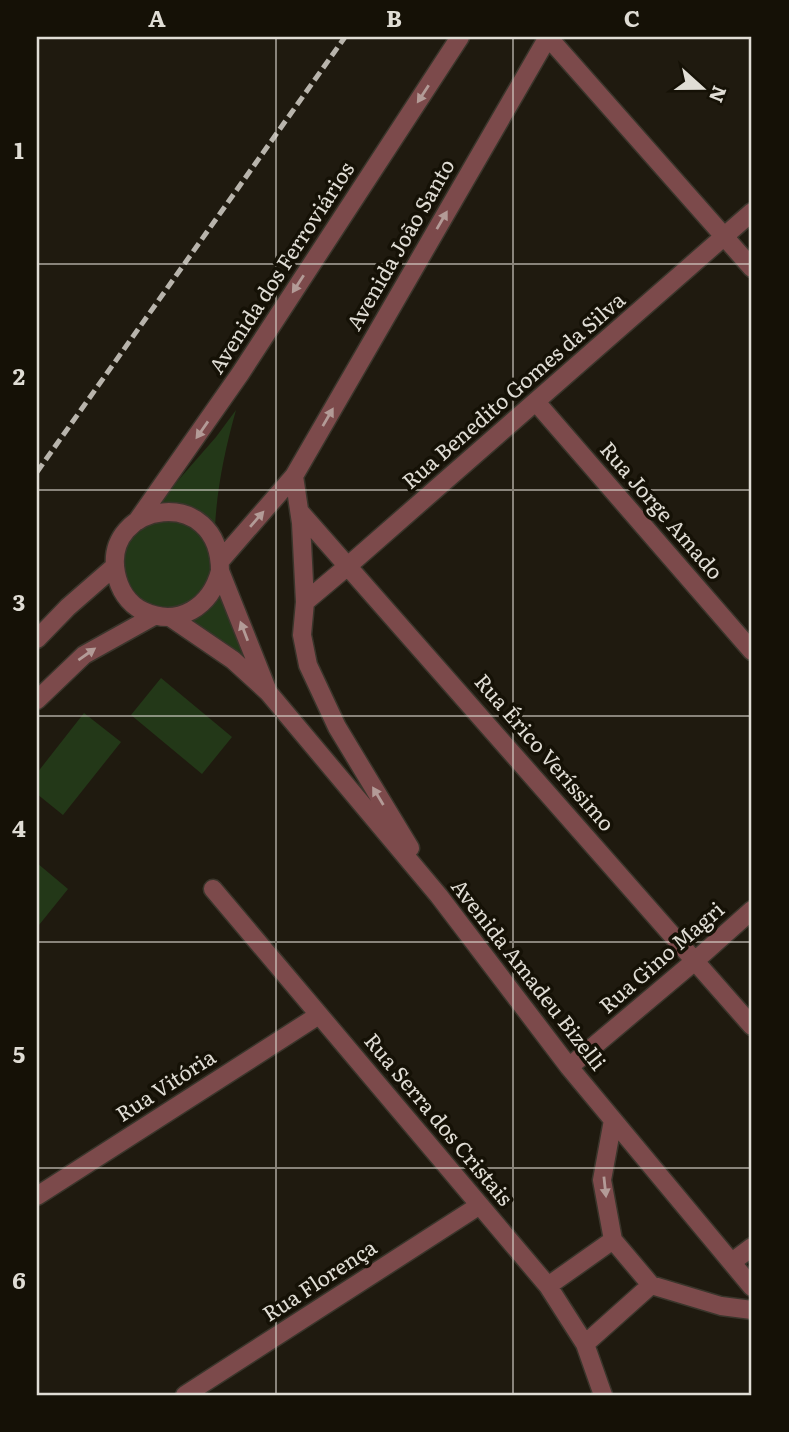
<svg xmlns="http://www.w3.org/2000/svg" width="789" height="1432" viewBox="0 0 789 1432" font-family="Literata,serif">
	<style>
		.green { fill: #233818 }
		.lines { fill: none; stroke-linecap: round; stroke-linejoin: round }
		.minor-casing { stroke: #3a352b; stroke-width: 21 }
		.minor { stroke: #7c4a4b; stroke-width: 18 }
		.rail { stroke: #b8b4ac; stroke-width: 5; stroke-dasharray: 10 5; stroke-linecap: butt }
		.oneway { fill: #b39b97 }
		.grid { fill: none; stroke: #e0ddd5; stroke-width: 2; stroke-opacity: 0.55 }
		.labels { text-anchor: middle; stroke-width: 7; stroke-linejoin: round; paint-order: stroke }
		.street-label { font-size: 21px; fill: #e0ddd5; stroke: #151106 }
		.neatline { fill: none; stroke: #e0ddd5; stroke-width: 2.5 }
		.grid-label { font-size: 23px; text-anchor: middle; font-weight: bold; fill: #e0ddd5 }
	</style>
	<rect width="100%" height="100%" fill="#1f1a0f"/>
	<path class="green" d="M236,410C225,449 217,488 215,527C195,508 182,501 154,508L216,437Z
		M153,519L192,523L214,556L210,583L192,604L169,611L142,603L124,581L122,551L130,538Z
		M221,589L253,671L186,621L211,606Z
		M161,678L232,737L202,774L131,715Z
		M84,713L121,742L63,815L37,794V773Z
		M37,863L68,889L39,925L37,924Z"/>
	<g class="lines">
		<defs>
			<path id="minor" d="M548,37L752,268
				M536,402L752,651
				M294,476L301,523L305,602L302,635L308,665L337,727L410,848
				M300,512L752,1026
				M137,521L240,374L460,37
				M220,561L294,476L548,37
				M220,571C211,606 179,628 143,611C128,604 119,589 116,573C102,502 220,483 220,571L267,689
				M305,602L349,565L752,212
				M170,617L233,660L268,692L439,896L569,1067L752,1287
				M37,639L68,607L115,566
				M37,700L84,655L154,616
				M213,889L548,1286L585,1344L603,1395
				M569,1067L696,960L752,910
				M613,1120L602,1180L613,1240L651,1285L721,1306L752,1310
				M37,1196L319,1015
				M732,1262L752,1247
				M548,1286L613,1240
				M585,1344L651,1285
				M185,1395L480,1205"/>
		</defs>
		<use href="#minor" class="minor-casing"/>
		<use href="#minor" class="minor"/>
		<path class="rail" d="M37,472L345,37"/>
	</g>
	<defs><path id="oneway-solid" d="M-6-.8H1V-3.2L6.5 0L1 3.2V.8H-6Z" transform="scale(1.75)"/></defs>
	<g class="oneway">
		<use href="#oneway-solid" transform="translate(423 94) rotate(123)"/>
		<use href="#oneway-solid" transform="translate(442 220) rotate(-60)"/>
		<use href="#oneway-solid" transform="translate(298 284) rotate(123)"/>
		<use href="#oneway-solid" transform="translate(328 417) rotate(-60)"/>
		<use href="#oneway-solid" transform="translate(202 430) rotate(125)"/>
		<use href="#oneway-solid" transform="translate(257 519) rotate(-49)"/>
		<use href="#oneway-solid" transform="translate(244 631) rotate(-111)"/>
		<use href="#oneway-solid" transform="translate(87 654) rotate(-35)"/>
		<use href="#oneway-solid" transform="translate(378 796) rotate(-121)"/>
		<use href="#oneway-solid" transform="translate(605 1187) rotate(84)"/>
	</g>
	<path class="grid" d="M276,37V1395M513,37V1395M37,264H752M37,490H752M37,716H752M37,942H752M37,1168H752"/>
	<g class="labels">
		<g class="street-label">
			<text transform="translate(401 245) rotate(-60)" y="7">Avenida João Santo</text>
			<text transform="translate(282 268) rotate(-57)" y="7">Avenida dos Ferroviários</text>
			<text transform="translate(514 391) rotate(-41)" y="7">Rua Benedito Gomes da Silva</text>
			<text transform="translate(661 511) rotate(49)" y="7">Rua Jorge Amado</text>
			<text transform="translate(544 753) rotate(49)" y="7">Rua Érico Veríssimo</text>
			<text transform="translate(662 958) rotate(-41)" y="7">Rua Gino Magri</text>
			<text transform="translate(528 975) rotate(52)" y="7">Avenida Amadeu Bizelli</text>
			<text transform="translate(166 1086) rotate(-33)" y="7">Rua Vitória</text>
			<text transform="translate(438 1120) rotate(50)" y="7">Rua Serra dos Cristais</text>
			<text transform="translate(320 1281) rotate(-33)" y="7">Rua Florença</text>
		</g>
	</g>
	<rect width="789" height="1432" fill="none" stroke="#151106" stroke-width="77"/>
	<g transform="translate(702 88) rotate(111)" stroke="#151106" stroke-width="5" paint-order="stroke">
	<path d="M0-5L12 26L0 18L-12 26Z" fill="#e0ddd5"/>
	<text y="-10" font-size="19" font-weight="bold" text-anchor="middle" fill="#e0ddd5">N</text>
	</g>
	<rect x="38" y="38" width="712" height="1356" class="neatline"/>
	<g class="grid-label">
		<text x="157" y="27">A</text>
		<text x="394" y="27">B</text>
		<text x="632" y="27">C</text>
		<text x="19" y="159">1</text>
		<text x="19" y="385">2</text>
		<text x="19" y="611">3</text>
		<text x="19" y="837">4</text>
		<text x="19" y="1063">5</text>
		<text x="19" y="1289">6</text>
	</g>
</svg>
